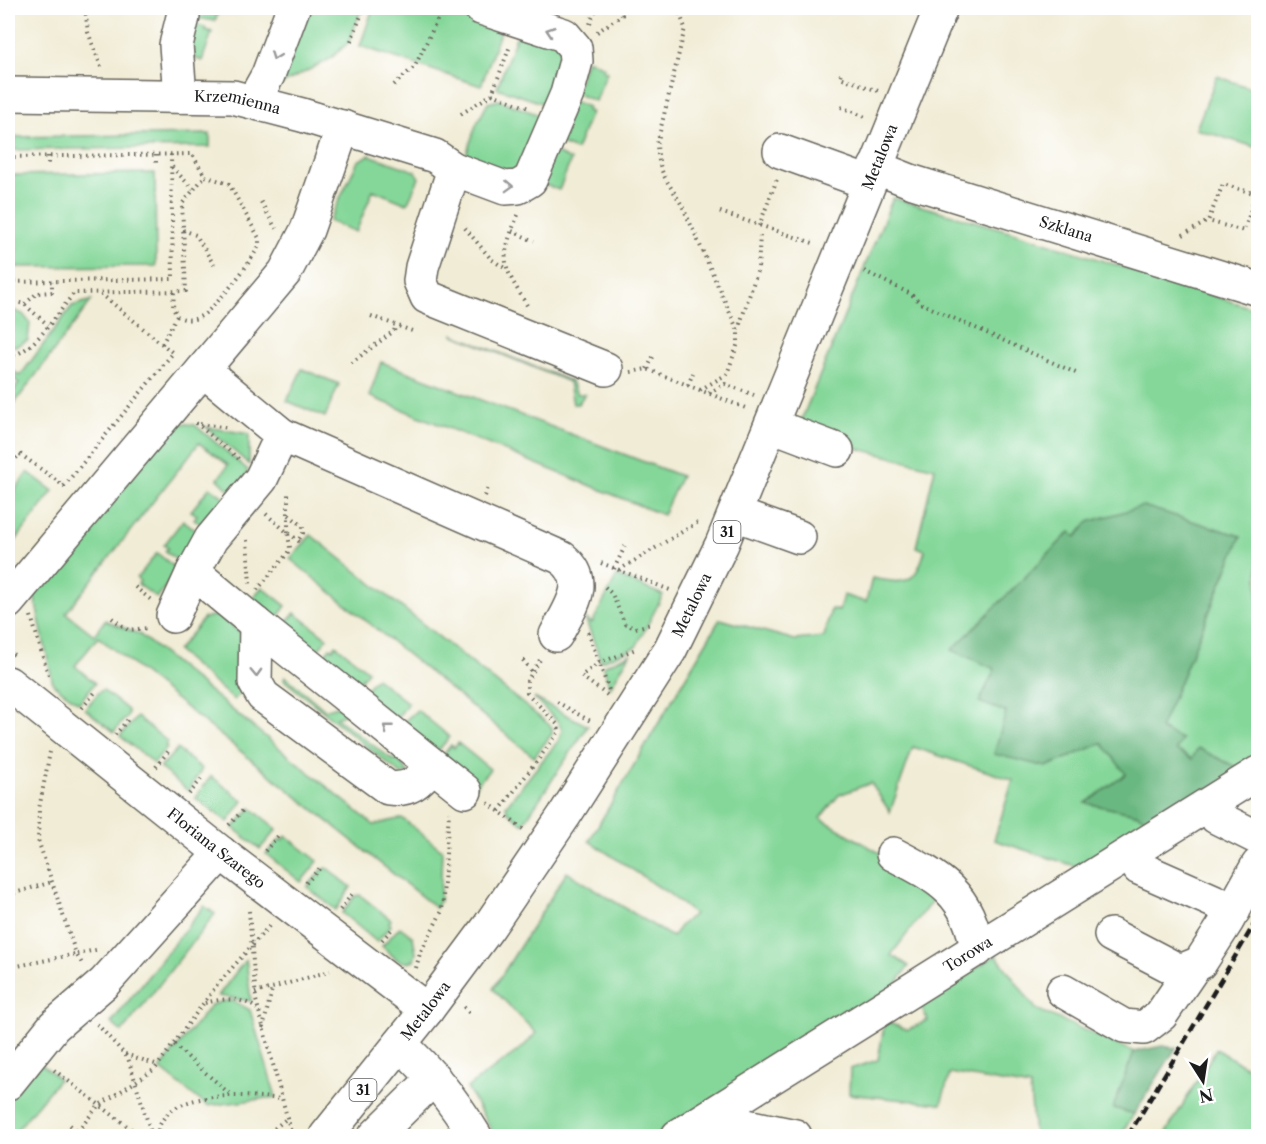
<svg xmlns="http://www.w3.org/2000/svg" width="1266" height="1144" viewBox="0 0 1266 1144" font-family="'Libre Caslon Text',serif">
	<style>
		.green { fill: #84d799; stroke: #507a5a; stroke-width: 1.5 }
		.forest { fill: #6bb881; stroke: #446a4e; stroke-width: 1.5 }
		.lines { fill: none; stroke-linecap: round; stroke-linejoin: round }
		.minor-casing { stroke: #67655d; stroke-width: 36 }
		.major-casing { stroke: #67655d; stroke-width: 36 }
		.path { stroke: #67655d; stroke-width: 4; stroke-dasharray: 1.5 4.5; stroke-linecap: butt }
		.minor { stroke: #fff; stroke-width: 33 }
		.major { stroke: #fff; stroke-width: 33 }
		.rail { stroke: #1c1c1c; stroke-width: 4.5; stroke-dasharray: 9 4.5; stroke-linecap: butt }
		.oneway { stroke: #999 }
		.labels { text-anchor: middle; stroke-width: 4.5; stroke-linejoin: round; paint-order: stroke }
		.shield { fill: #fff; stroke: #606060; stroke-width: 1.5 }
		.shield-label { font-size: 14px; font-weight: bold; fill: #1c1c1c }
		.street-label { font-size: 15px; fill: #1c1c1c; stroke: #fff }
	</style>
	<rect width="100%" height="100%" fill="#fff"/>
	<filter id="ink" filterUnits="userSpaceOnUse"><feTurbulence type="fractalNoise" baseFrequency=".0167" numOctaves="2"/><feDisplacementMap in="SourceGraphic" scale="12" xChannelSelector="R" yChannelSelector="G"/><feConvolveMatrix kernelMatrix="1 2 1 2 8 2 1 2 1" color-interpolation-filters="sRGB"/></filter>
	<filter id="wash" filterUnits="userSpaceOnUse"><feTurbulence type="fractalNoise" baseFrequency=".008" numOctaves="4" result="noise"/><feDisplacementMap in="SourceGraphic" scale="24" xChannelSelector="R" yChannelSelector="G"/><feGaussianBlur stdDeviation="1.35" result="paint"/><feColorMatrix in="noise" values="0 0 0 0 0 0 0 0 0 0 0 0 0 0 0 0 0 1.4 0 .05"/><feComposite in="paint" operator="in"/></filter>
	<g filter="url(#wash)">
		<rect width="100%" height="100%" fill="#f1ecd5"/>
		<path class="green" d="M191,8H220L215,21L197,18Z
			M298,8H362L349,42L330,59L282,84Z
			M373,8H445L502,27L481,86L360,46Z
			M191,23L205,27V30L212,32L202,61L189,56Z
			M519,29L556,40L569,67L554,107L497,88Z
			M587,59L604,67L603,70L607,72L595,101L575,93Z
			M1217,76L1258,91V148L1196,129Z
			M499,100L550,119L512,176L464,161L476,125L488,103Z
			M570,100L588,107L587,111L591,112L576,150L553,141Z
			M210,134V147L8,150V137Z
			M550,150L571,160L559,190L537,182Z
			M369,155L415,171L419,178L407,204L373,190L356,232L329,221L358,161Z
			M155,173L156,266L8,267V175Z
			M893,198L1016,233L1258,310V762L1246,772L1198,749L1192,759L1176,750L1181,739L1160,729L1241,536L1075,537L1070,532L953,650L995,669L980,702L1006,712L1046,767L1102,743L1127,774L1086,803L1136,814L1151,821L1084,869L994,840L1013,780L913,747L890,812L871,783L839,795L820,818L941,889L891,955L909,966L894,987L653,1136H495L467,1088L523,1047L536,1033L493,989L567,872L672,937L681,925L694,914L668,893L589,841L720,619L795,640L824,637L831,609L839,611L843,595L866,602L872,578C905,584 915,586 925,550L916,547L935,468L843,445L798,428Z
			M92,300L11,408L8,405V398L19,383L8,374V367L20,376L72,306Z
			M8,308L23,314L30,323L28,340L16,346H8Z
			M452,334L571,381L577,394H585L578,404H573L569,382Z
			M381,362L681,476L663,515L369,396Z
			M302,369L339,384L325,417L287,401Z
			M173,422L195,425L248,470L237,498L218,479L228,465L199,443L66,613L94,635L105,620L139,634L374,825L402,818L442,850L440,901L436,908L98,637L75,666L95,683L79,703L53,684L33,590Z
			M206,427L249,434V464Z
			M28,472L53,491L14,543L8,538V499Z
			M210,487L232,503L210,531L194,519L197,515L191,511Z
			M183,520L205,537L183,565L165,551L168,548L164,545Z
			M311,535L552,727V734L534,757L290,559Z
			M157,553L178,570L157,598L138,584L140,581L137,578Z
			M617,576L663,595L636,647L601,661L585,618L592,623Z
			M262,587L286,606L271,626L253,606L255,595Z
			M295,613L327,638L312,658L278,630Z
			M218,615L245,636L248,685L234,700L177,651L204,618Z
			M336,645L368,671L353,690L318,662L330,648L333,649Z
			M630,654L610,688L603,666Z
			M285,676L325,710L343,704L356,711L336,718L393,760L397,759L409,773L401,774L284,680Z
			M376,678L408,703L394,723L360,695Z
			M103,690L128,710V715L114,732L85,709L99,692Z
			M534,698L588,726L523,824L507,811L506,806L559,740L562,730L558,722Z
			M417,710L450,737L435,754L399,726Z
			M137,717L168,742L165,745L167,747L154,764L120,736Z
			M458,743L490,769L475,787L440,759L451,745L454,748Z
			M177,749L202,769L188,791L160,768Z
			M211,776L243,801L228,822L195,798Z
			M251,808L277,829L260,849L233,828Z
			M286,836L318,861L301,882L266,854L281,838L283,840Z
			M327,868L351,887L336,910L307,887L322,870Z
			M360,895L391,920L389,923L391,925L377,942L342,913L355,896Z
			M204,906L215,914L122,1032L111,1023Z
			M400,927L413,937L416,953L414,960C400,967 392,955 382,946Z
			M996,955L1036,1009L1134,1052L1114,1108L1134,1114L1120,1136H1034L1030,1087L950,1073L941,1104L849,1094L850,1069L878,1060L885,1021L908,1030L928,1020L919,1004Z
			M246,959L251,1001L218,996Z
			M224,1001H234L250,1010L276,1097L207,1106L160,1069L211,1005Z
			M1216,1049L1258,1074V1136H1164Z
			M37,1060L59,1079L12,1136H8V1096Z"/>
		<path class="forest" d="M1143,506L1241,536L1160,729L1182,739L1176,750L1192,759L1198,748L1246,772L1150,821L1136,814L1086,803L1126,774L1102,743L1046,767L994,754L1006,712L979,702L995,669L952,650L1070,532L1076,537L1088,522Z
			M1162,1046L1176,1048L1134,1114L1113,1108L1134,1052Z"/>
	</g>
	<g filter="url(#ink)">
		<g class="lines">
			<defs>
				<g id="minor">
					<path id="s1" d="M8,94L233,97L302,115L435,156L454,169L505,188L518,187L530,180L567,94L576,61L575,48L564,35L481,8"/>
					<path d="M180,96L176,45L183,17"/>
					<path d="M253,102L268,75L293,8"/>
					<path d="M780,151L869,183"/>
					<path id="s2" d="M875,167L913,182L1258,289"/>
					<path d="M454,169L422,267L420,281L427,297L606,369"/>
					<path d="M203,370L282,435L562,558C592,582 570,607 556,635"/>
					<path d="M771,425L837,450"/>
					<path d="M735,514L799,537"/>
					<path d="M8,602L285,272L307,230L343,127"/>
					<path d="M173,616L193,572"/>
					<path d="M256,624L193,572L211,539L261,479L282,435"/>
					<path id="s3" d="M8,683L221,853L427,1010"/>
					<path d="M432,765C419,782 410,791 388,788L263,696L255,682L256,624L465,791"/>
					<path d="M1216,817L1258,838"/>
					<path d="M893,854C939,878 969,893 977,950"/>
					<path d="M1139,868L1234,910"/>
					<path d="M1111,935L1174,968L1183,970L1200,963L1227,921L1258,865"/>
					<path d="M1063,991L1124,1026L1144,1028L1161,1015L1193,968"/>
					<path d="M400,1044C431,1072 454,1101 475,1136"/>
					<path d="M8,1083L54,1026L104,983L221,853"/>
					<path d="M708,1118L795,1136"/>
					<path d="M375,1136L434,1078"/>
					<path id="s4" d="M678,1136L1258,773"/>
				</g>
				<g id="major">
					<path id="s5" d="M326,1136L427,1010L488,928L564,816L670,650L722,544L941,8"/>
				</g>
			</defs>
			<use href="#minor" class="minor-casing"/>
			<use href="#major" class="major-casing"/>
			<path class="path" d="M85,8L88,32L101,67
				M678,8L685,28L657,144C659,181 672,183 685,212C703,251 720,291 738,331V343L727,374L700,390
				M590,24L596,8
				M597,32L622,15L618,8
				M351,41L364,8
				M841,74L840,77L878,91
				M394,85L415,66L443,8
				M492,94L531,109
				M841,107L868,118
				M461,114L492,94L510,46
				M156,155V165
				M48,156V166
				M8,157L192,154L205,176L229,184L259,238V245C253,260 214,311 199,317C192,321 184,320 177,316L173,308L174,292
				M172,167L193,189
				M261,202L276,229
				M720,212L816,244
				M518,215C498,263 503,265 528,307
				M759,226L777,179
				M465,228L491,259L506,269
				M183,230L196,235L214,265
				M512,231L534,241
				M1183,235L1208,221L1223,184L1256,194L1244,231L1208,221
				M864,271L911,294L922,304L1076,373
				M8,282L173,279L171,154
				M8,300L24,304L48,325
				M25,304L37,293L52,292V281
				M371,316L412,331
				M738,330L758,269L760,235
				M162,344L177,316
				M8,355C30,358 60,310 74,293L186,291L182,204L205,176
				M351,363L394,331L396,325
				M647,369L653,357
				M631,372L647,369L748,409
				M688,385L693,373
				M709,393L725,384L754,395
				M196,423L240,460
				M200,424L229,428
				M8,467L20,454L64,486L173,353L100,293
				M485,496L489,485
				M266,514L288,533V491
				M289,515L303,526V533L298,541
				M289,533L302,544
				M247,540L250,584
				M601,563L670,590
				M614,569L626,544
				M619,570L700,521
				M135,587L151,600
				M605,587L612,594L625,624L635,628L651,624
				M257,590L287,554L290,548L288,533
				M31,616L49,678
				M112,618L128,630L148,628
				M588,632L610,693
				M8,650L15,656
				M523,660L532,672
				M607,695L581,676L599,663L636,649
				M557,702L592,722
				M82,708L97,690
				M115,735L130,717
				M50,752L39,809L38,840L76,954L96,950
				M156,767L170,749
				M189,794L204,776
				M488,803L523,829
				M499,811L559,732L558,725L527,693V681L541,658
				M229,825L245,808
				M265,851L278,836
				M306,883L320,868
				M8,895L52,882
				M340,910L352,894
				M249,911L256,1000L292,1136
				M382,940L394,927
				M8,968L76,954L83,965
				M416,968L420,953L442,911L449,812
				M255,993L330,971
				M205,1003C222,998 243,997 257,1009
				M464,1007L470,1014
				M97,1024L128,1058L152,1136
				M263,1028L272,989
				M174,1045L231,1095
				M125,1054L158,1065
				M54,1070L140,1136
				M70,1125L78,1132
				M74,1136L98,1106L155,1069L217,985L269,926
				M157,1136C162,1087 247,1095 281,1099
				M265,1136L286,1119"/>
			<use href="#minor" class="minor"/>
			<use href="#major" class="major"/>
			<path class="rail" d="M1128,1136L1258,918"/>
		</g>
		<defs><path id="oneway-chevron" d="M-2-3.5L2.5 0L-2 3.5" fill="none" stroke-width="1.6" stroke-linecap="round" stroke-linejoin="round" transform="scale(1.5)"/></defs>
		<g class="oneway">
			<use href="#oneway-chevron" transform="translate(550 31) rotate(-161)"/>
			<use href="#oneway-chevron" transform="translate(275 56) rotate(110)"/>
			<use href="#oneway-chevron" transform="translate(509 186) rotate(2)"/>
			<use href="#oneway-chevron" transform="translate(256 673) rotate(88)"/>
			<use href="#oneway-chevron" transform="translate(387 728) rotate(-142)"/>
		</g>
	</g>
	<g class="labels">
		<g class="shield">
			<rect x="713.5" y="521" width="27" height="22" rx="4.5"/>
			<rect x="349.5" y="1079" width="27" height="22" rx="4.5"/>
		</g>
		<g class="shield-label">
			<text x="727" y="537">31</text>
			<text x="363" y="1095">31</text>
		</g>
		<g class="street-label">
			<text dy="5" stroke="none"><textPath href="#s1" startOffset="230">Krzemienna</textPath></text>
			<text dy="5" stroke="none"><textPath href="#s5" startOffset="1132">Metalowa</textPath></text>
			<text dy="5" stroke="none"><textPath href="#s2" startOffset="201">Szklana</textPath></text>
			<text dy="5" stroke="none"><textPath href="#s5" startOffset="646">Metalowa</textPath></text>
			<text dy="5" stroke="none"><textPath href="#s3" startOffset="266">Floriana Szarego</textPath></text>
			<text dy="5" stroke="none"><textPath href="#s4" startOffset="342">Torowa</textPath></text>
			<text dy="5" stroke="none"><textPath href="#s5" startOffset="160">Metalowa</textPath></text>
		</g>
	</g>
	<rect width="1266" height="1144" fill="none" stroke="#fff" stroke-width="30"/>
	<g transform="translate(1203 1081) rotate(168)" stroke="#ffffff" stroke-width="4.5" paint-order="stroke">
	<path d="M0-4.5L10 22L0 15L-10 22Z" fill="#1c1c1c"/>
	<text y="-9" font-size="16" font-weight="bold" text-anchor="middle" fill="#1c1c1c">N</text>
	</g>
</svg>
